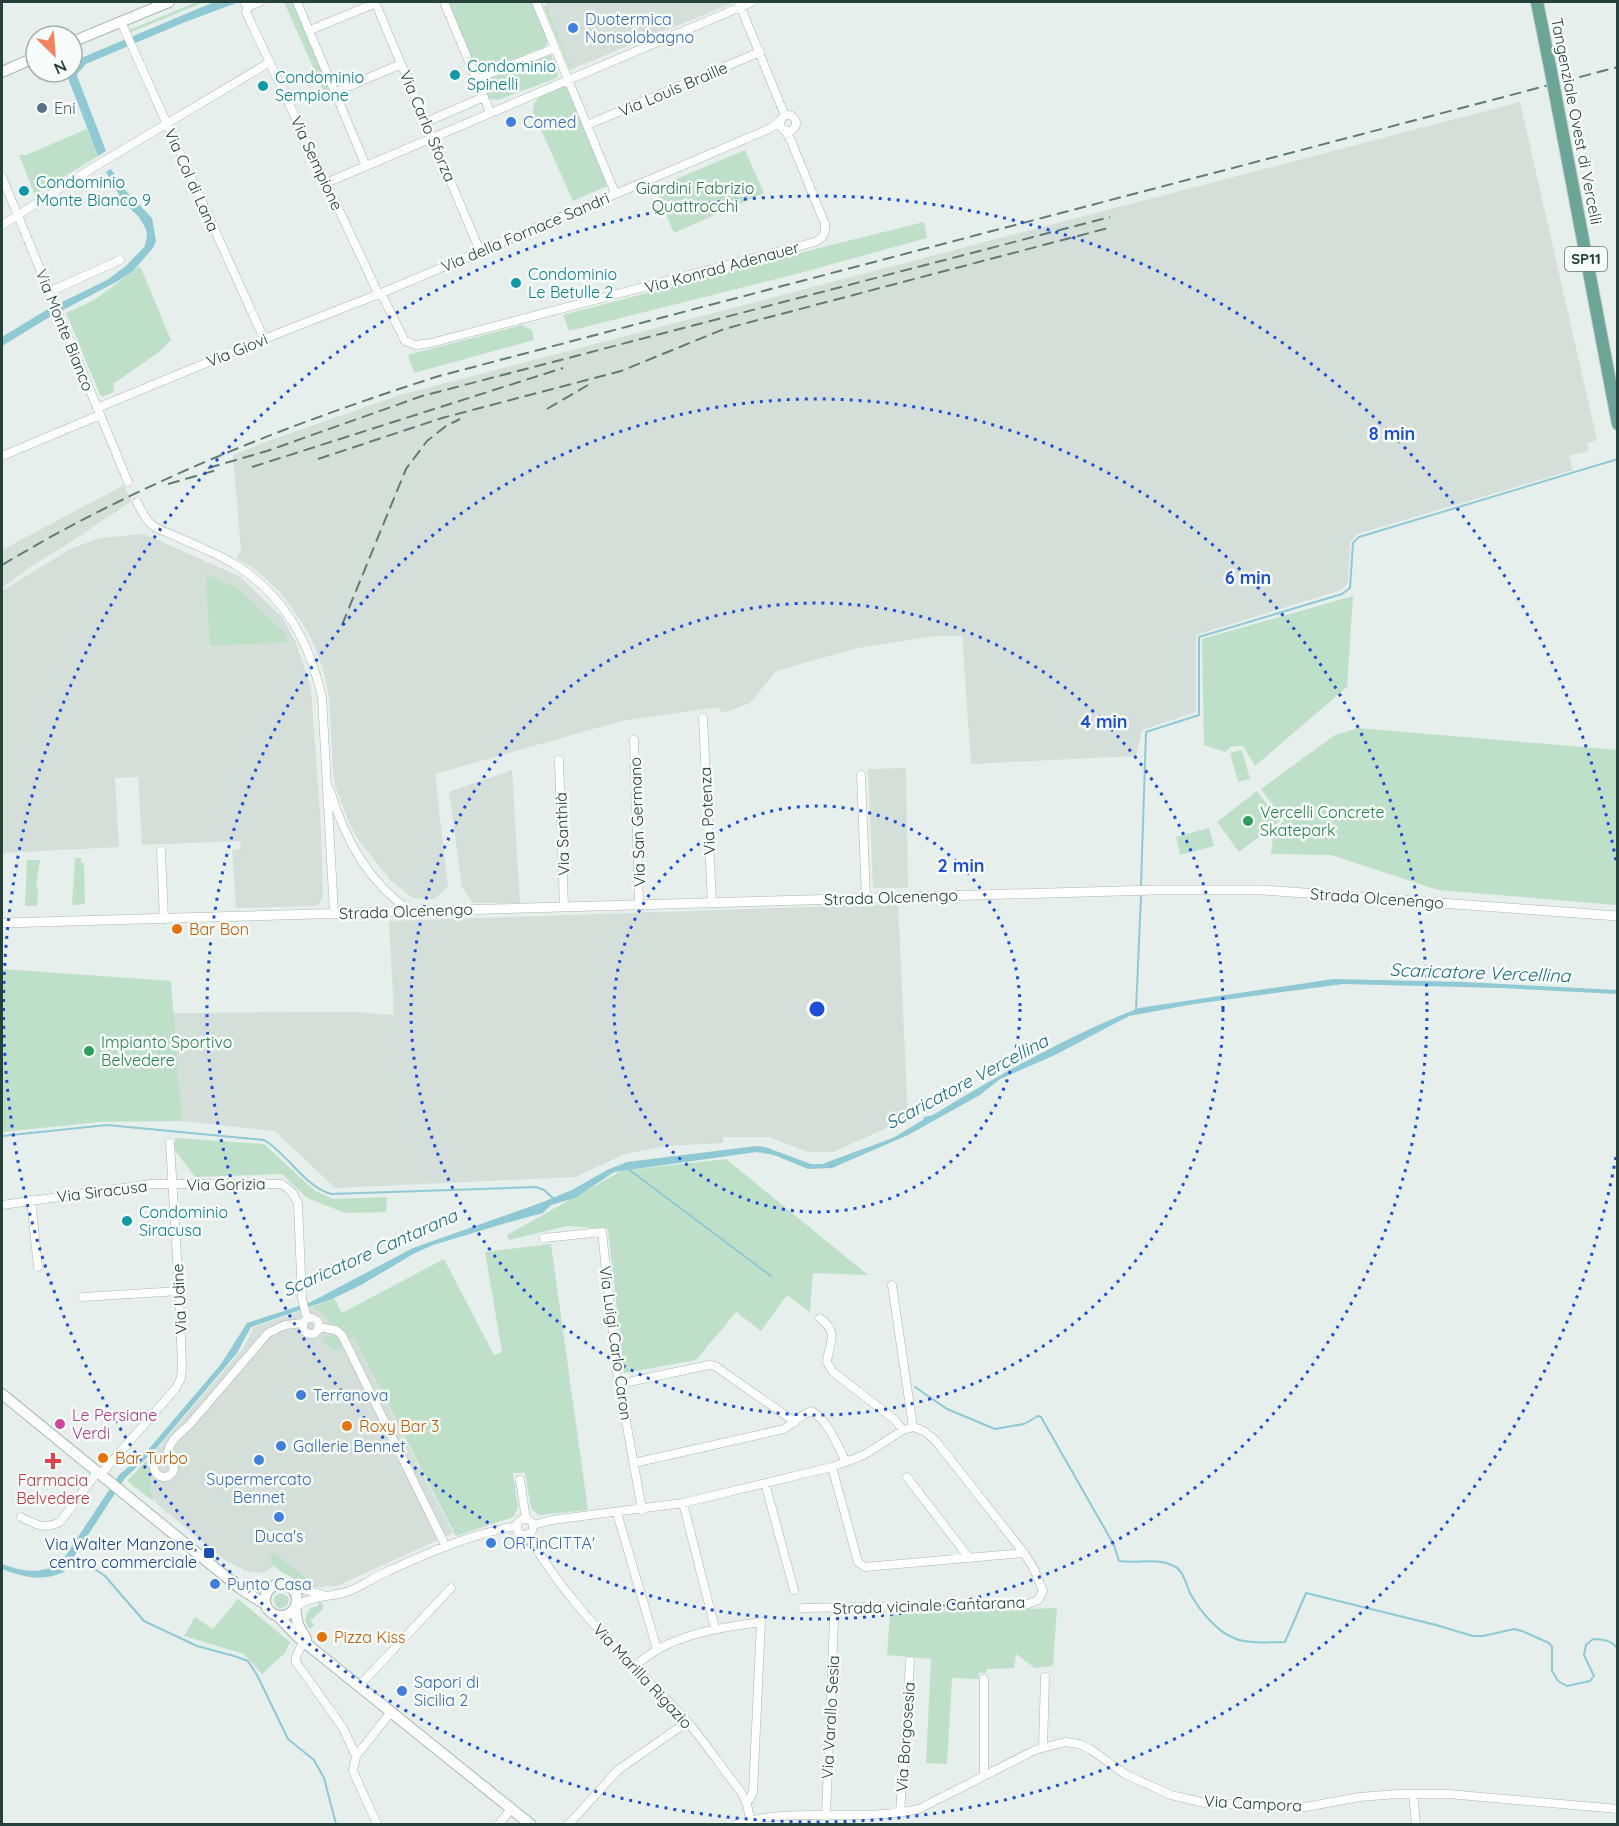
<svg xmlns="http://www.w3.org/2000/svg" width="1619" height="1826" viewBox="0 0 1619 1826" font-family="Quicksand,sans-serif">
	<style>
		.built { fill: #d4dfda }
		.green { fill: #bfe0c8 }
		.water { fill: #8ec9d4 }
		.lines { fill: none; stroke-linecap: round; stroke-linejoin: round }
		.stream { stroke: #8ec9d4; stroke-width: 2 }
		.minor-casing { stroke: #a8b8b2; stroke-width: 9 }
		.tertiary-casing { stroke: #a8b8b2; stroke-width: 10 }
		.secondary-casing { stroke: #a4bbb3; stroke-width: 12 }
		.primary-casing { stroke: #c2cac8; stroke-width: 14 }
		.minor { stroke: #fff; stroke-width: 8 }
		.tertiary { stroke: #fff; stroke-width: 9 }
		.secondary { stroke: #fff; stroke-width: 10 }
		.primary { stroke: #6aa596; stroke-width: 12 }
		.rail { stroke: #5f7d75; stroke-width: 2; stroke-dasharray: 12 6; stroke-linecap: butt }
		.primary-bridge-casing { stroke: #c2cac8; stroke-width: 14; stroke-linecap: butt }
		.primary-bridge { stroke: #6aa596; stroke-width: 12 }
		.ring { fill: none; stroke: #1d4ed8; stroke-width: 3; stroke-dasharray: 3 6 }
		.shop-dot { fill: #3f7fe0; stroke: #f7fbf9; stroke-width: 2 }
		.culture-dot { fill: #0f9aa8; stroke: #f7fbf9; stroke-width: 2 }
		.service-dot { fill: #5c6f8a; stroke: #f7fbf9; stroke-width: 2 }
		.leisure-dot { fill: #2e9e5b; stroke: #f7fbf9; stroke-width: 2 }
		.food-dot { fill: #e8710a; stroke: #f7fbf9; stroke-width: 2 }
		.hotel-dot { fill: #d1479c; stroke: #f7fbf9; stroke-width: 2 }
		.health-dot { fill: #e0444e; stroke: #f7fbf9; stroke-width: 2 }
		.transit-dot { fill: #1a4fb4; stroke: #f7fbf9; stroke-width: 2 }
		.labels { text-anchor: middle; stroke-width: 5; stroke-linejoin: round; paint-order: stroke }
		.shield { fill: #f7fbf9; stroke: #637a73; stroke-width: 1.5 }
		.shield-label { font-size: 15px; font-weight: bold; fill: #24423a }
		.shop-label { font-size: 16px; fill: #366cbe; stroke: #f7fbf9; text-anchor: start }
		.culture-label { font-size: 16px; fill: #0d838f; stroke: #f7fbf9; text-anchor: start }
		.street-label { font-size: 16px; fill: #24423a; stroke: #f7fbf9 }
		.service-label { font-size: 16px; fill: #4e5e75; stroke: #f7fbf9; text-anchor: start }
		.park-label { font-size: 16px; fill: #2d7a4b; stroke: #f7fbf9 }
		.leisure-label { font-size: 16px; fill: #27864d; stroke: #f7fbf9; text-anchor: start }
		.food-label { font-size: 16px; fill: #c56008; stroke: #f7fbf9; text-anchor: start }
		.hotel-label { font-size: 16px; fill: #b23c85; stroke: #f7fbf9; text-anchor: start }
		.health-label { font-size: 16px; fill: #be3a42; stroke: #f7fbf9 }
		.transit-label { font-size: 16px; fill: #164399; stroke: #f7fbf9; text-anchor: end }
		.water-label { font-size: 18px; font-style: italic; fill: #1c6f80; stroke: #f7fbf9 }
		.centre { fill: #1d4ed8; stroke: #f7fbf9; stroke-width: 3 }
		.ring-label { font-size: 18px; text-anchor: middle; font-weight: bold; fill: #1d4ed8; stroke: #f7fbf9; stroke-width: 5; stroke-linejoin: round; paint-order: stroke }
	</style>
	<rect width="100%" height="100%" fill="#e6efeb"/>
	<path class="built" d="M546,2H735L572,69L546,5Z
		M1520,102L1597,440L1587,443L1588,451L1569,456L1573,470L1357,534L1350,543L1348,583L1341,590L1196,635V712L1142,730L1136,756L971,764L962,636H936L857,648L776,671L750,703L729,711L720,712L719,707L621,721L435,774L448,887L434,899L413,898L391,881L360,842L350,825L336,788L333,771L329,696L323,668L312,640L300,619L279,591L256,570L236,558L241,550L233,455L265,442L400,395Z
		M124,485L132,501L65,546L33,565L2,588V550Z
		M144,534L239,576L282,617L296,643L311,688L321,828L323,895L319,904L314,906L236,908L232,850L241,849L240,841L142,845L138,777L115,778L119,847L2,853V591L70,549L100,538Z
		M906,768L908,888H873L868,769Z
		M512,770L520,903H473L462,887L449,792Z
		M898,904L908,1117L889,1127L833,1152H808L769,1137H723V1143L666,1146L625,1154L575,1177L335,1188L275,1131L182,1121L173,1013L356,1012L394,1015L389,921Z
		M312,1307L324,1315L330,1324L342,1330L348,1340L354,1338L453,1533L337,1586L314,1587L282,1572L274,1566L264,1573L253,1572L244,1570L225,1560L157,1504L151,1492L148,1465L149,1458L244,1347L254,1327Z"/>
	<path class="green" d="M197,2H204L129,33V30Z
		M284,2H293L331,92L325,94Z
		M448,2H531L548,40L546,46L481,72L476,70Z
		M546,5L569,62L572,69L570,70L544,7Z
		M551,55L558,74L557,78L498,100L489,99L484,82L490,77Z
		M566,85L607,186L573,201L533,112C533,94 551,91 566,85Z
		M87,129L98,156L35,195L19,155H26Z
		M745,150L764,193L674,233L655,188Z
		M924,222L927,238L800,273L569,331L563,315L827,246Z
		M140,266L171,340L159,352L113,384L114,392L101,397L66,313L94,300Z
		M522,325L532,330L534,340L414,373L408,355Z
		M206,574L240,590L285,633L288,642L210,646Z
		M1353,596L1347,687L1255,766L1243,746H1232L1225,752L1204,745L1202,639Z
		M1358,728L1617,750V905L1438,890L1331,855L1271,854L1274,830L1284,821L1261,789L1335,735Z
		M1242,750L1250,779L1238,782L1230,753Z
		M1257,791L1280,821L1239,852L1217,822Z
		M1209,828L1214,846L1180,855L1176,837Z
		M75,858H81V863H84L85,904L72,905Z
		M27,860H40L36,887L38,888L37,906H25Z
		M2,969L171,981L182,1121L99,1122L2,1132Z
		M175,1138L264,1144L315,1191L334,1199L387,1197L386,1212L345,1213L307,1198L282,1174L195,1177L174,1149Z
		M726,1159L868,1275L813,1273L810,1312L787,1295L761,1331L736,1312L696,1360L624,1373L608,1229L567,1226L509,1240L507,1235L621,1171Z
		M551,1244L588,1510L538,1515L531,1508L525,1473H513L518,1508L513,1517L456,1536L354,1338L348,1340L342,1330L330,1324L324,1315L312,1307L334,1298L342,1313L444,1259L494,1355L502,1352L485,1252Z
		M332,1334L337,1337L342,1347L335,1351L322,1341L325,1335Z
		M149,1458L151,1492L154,1500L153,1501L127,1481Z
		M274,1552L314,1585V1587C298,1581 279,1573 269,1560Z
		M281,1593L288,1597C290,1605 284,1610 277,1607L274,1601L275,1596Z
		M238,1599L290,1642L285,1653L262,1674L244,1654L184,1636L195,1617L213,1629Z
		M320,1601L323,1605V1609L310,1621L314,1625L310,1629C303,1622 305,1616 310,1608L318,1606Z
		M1057,1608L1053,1666L1035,1668L1016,1654L1014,1668L987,1669L986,1673H979V1679L952,1678L947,1764L926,1763L931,1659L887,1655L890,1613Z"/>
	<path class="water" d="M214,2H239L185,22L86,64L78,73L77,76L106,151L98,156L68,78L70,72H72L74,61Z
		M111,169L125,190L152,218L156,241L153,248L133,271L118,281L46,319L2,346V337L48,309L107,280L126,266L145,246L147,235L146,229L139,217L124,203L106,172Z
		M1333,979L1464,982L1617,990V994L1501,988L1343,984L1194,1004L1129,1016L1055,1055L1000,1079L980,1095L908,1135L832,1168L808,1169L774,1155L757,1152L614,1172L575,1198L551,1205L543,1213L506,1223L433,1245L415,1253L361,1285L332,1299L251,1327L237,1353L154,1451L125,1478L64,1572C42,1582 23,1577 2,1569V1564C24,1572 38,1574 60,1564L119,1475L148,1450L221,1364L247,1323L311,1302L413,1248L543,1202L572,1190L607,1170L627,1162L756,1146L765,1147L811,1164H822L893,1138L923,1120L924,1117L933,1115C999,1075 1067,1036 1139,1008Z"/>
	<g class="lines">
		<path class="stream" d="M1141,885L1146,732L1199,715V637L1342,594L1350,588L1353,543L1359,537L1618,459
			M1136,1010L1141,896
			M2,1136L107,1125L264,1140C288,1154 304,1186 331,1194L536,1187L544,1190L555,1200
			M627,1168L771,1276
			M915,1387L947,1409L995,1429L1024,1424L1038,1416L1041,1417L1114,1545L1119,1561C1138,1564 1156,1557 1174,1566C1183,1570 1186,1584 1190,1593C1200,1611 1218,1634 1239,1640C1254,1644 1270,1642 1285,1642L1306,1593L1436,1625L1473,1636H1483L1514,1629L1522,1631L1549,1643L1552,1647V1671L1558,1681L1567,1686L1590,1681L1594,1676L1584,1655L1586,1645L1593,1639C1603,1639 1611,1640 1618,1649
			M67,1564L90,1566L105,1576L144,1621L197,1646L234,1656L248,1661L257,1675L288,1739L314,1760L324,1778L336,1824"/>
		<defs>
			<path id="minor" d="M244,2L248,7L246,12L378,293
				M297,2L366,166
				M375,2L480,251
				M444,2L490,112
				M536,2L615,193
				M739,3L785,116
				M248,7L260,2
				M121,22L264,339
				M310,30L376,3
				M476,79L555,48
				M336,92L401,64
				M780 123a8 8 0 1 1 16 0a8 8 0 1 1-16 0Z
				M426,122L484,97
				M587,125L760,52
				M2,177L128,482
				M326,183L752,2
				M2,225L99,164L270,62
				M49,292L120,260
				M381,293L405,341L416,345L431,343L815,242C823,238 826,234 825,224L792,143L785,130
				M97,408L264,339L384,292L769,129L781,120
				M2,456L100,415
				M137,502C141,510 145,519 152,525C158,530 166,532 173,535C194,545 217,553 236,565C285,596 309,642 322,697L334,913
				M703,718L712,903
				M634,740L639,904
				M559,760L564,907
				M861,775L866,898
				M330,790C344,838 368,882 410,911
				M161,851L164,919
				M31,1200L38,1267
				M2,1205L152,1184H282L292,1192L298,1203L302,1299L307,1318
				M544,1238L602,1232L617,1371L642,1510
				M892,1285L913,1427
				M83,1297L179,1291
				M820,1318C840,1334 829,1341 827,1362L833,1372L894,1419L903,1430
				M303 1326a8 8 0 1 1 16 0a8 8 0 1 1-16 0Z
				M318,1327L336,1330L342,1335L446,1547
				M619,1384L709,1365L715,1366L795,1422
				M154 1467a10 10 0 1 1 20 0a10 10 0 1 1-20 0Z
				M167,1457C168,1441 180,1434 190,1424L268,1333L285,1325L303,1323
				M634,1463L784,1429C795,1422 800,1415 812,1411C829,1422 837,1445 846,1462
				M832,1467L858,1562L865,1567L1024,1553
				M101,1474L176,1388L181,1378L182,1367L179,1291L170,1143
				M907,1477L969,1558
				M520,1480L526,1519
				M765,1483L794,1590
				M683,1503L715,1628
				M617,1513L657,1649
				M21,1517C35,1524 45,1530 60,1522L98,1471
				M517 1527a8 8 0 1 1 16 0a8 8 0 1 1-16 0Z
				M533,1525L552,1520L683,1503L832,1467L864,1455L903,1430L913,1427L924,1431L935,1440L1024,1553L1034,1569L1043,1591L1038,1600L1028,1604L803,1608
				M528,1534C567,1606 630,1660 685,1719C705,1742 722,1768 741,1792L747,1804L751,1823
				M290,1586L321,1594
				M297,1606C313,1594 331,1598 349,1591C361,1587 371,1579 382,1574C425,1554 470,1534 517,1526
				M305,1638L296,1657V1662L343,1728L356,1756L353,1771L377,1824
				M634,1667C668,1635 716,1628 761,1622L753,1792L750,1799L746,1803
				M359,1686L451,1588
				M1043,1747L1045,1677
				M356,1756L391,1712
				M984,1775V1679
				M1413,1794L1416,1824
				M900,1813L910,1661
				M826,1816L834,1619
				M499,1824L511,1809
				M569,1824L618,1770L687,1722
				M737,1824C796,1806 859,1823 919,1809L1035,1750L1065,1742L1079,1744L1090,1749L1125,1774L1171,1795L1205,1803L1305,1807L1360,1797L1397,1794H1448L1618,1809"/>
			<path id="tertiary" d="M2,923L1153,890H1263L1618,916"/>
			<path id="secondary" d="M72,42L169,2
				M2,72L36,57
				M2,1394L241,1589L265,1604
				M265 1600a16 16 0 1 1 32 0a16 16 0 1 1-32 0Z
				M295,1609L298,1625L306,1639
				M278,1616L298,1637L530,1824"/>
			<path id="primary" d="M1537,2L1551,72
				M1555,93L1618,424"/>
		</defs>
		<use href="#minor" class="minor-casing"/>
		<use href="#tertiary" class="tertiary-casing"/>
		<use href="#secondary" class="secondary-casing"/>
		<use href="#primary" class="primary-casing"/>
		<use href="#minor" class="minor"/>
		<use href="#tertiary" class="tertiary"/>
		<use href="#secondary" class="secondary"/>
		<use href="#primary" class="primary"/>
		<path class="rail" d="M547,409L588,385
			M318,459L442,418L621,371L724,329L1112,227
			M252,467L563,368
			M208,468L267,451L422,396L1110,217
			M168,484L217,470
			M2,565C140,482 286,425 439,376L1618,67
			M342,625L406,469L427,441L446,426L460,419"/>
		<defs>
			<path id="primary-bridge" d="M1551,72L1555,93"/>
		</defs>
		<use href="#primary-bridge" class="primary-bridge-casing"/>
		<use href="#primary-bridge" class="primary-bridge"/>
	</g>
	<g class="ring">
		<circle cx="817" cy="1009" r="203"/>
		<circle cx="817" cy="1009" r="406"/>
		<circle cx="817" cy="1009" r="610"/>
		<path d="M1616 1157A813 813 0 1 1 1616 861"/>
	</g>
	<g class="shop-dot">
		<circle cx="573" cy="28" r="6"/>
		<circle cx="511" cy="122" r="6"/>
		<circle cx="301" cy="1395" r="6"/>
		<circle cx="281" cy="1446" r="6"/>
		<circle cx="259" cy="1460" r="6"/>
		<circle cx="279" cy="1517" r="6"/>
		<circle cx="491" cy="1543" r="6"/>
		<circle cx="215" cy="1584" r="6"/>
		<circle cx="402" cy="1691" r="6"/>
	</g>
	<g class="culture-dot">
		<circle cx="455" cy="75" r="6"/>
		<circle cx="263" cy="86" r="6"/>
		<circle cx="24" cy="191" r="6"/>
		<circle cx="516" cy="283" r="6"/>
		<circle cx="127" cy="1221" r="6"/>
	</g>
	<circle class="service-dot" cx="42" cy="108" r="6"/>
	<g class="leisure-dot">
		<circle cx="1248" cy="821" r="6"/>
		<circle cx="89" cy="1051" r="6"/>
	</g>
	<g class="food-dot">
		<circle cx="177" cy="929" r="6"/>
		<circle cx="347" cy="1426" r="6"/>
		<circle cx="103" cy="1458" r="6"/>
		<circle cx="322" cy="1637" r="6"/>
	</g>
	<circle class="hotel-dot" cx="60" cy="1424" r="6"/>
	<path class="health-dot" d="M50 1452h6v6h6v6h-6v6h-6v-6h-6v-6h6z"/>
	<rect class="transit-dot" x="203" y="1547" width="12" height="12" rx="3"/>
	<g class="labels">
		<rect class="shield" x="1565" y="247" width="42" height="24" rx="4.5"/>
		<g class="shield-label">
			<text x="1586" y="264">SP11</text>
		</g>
		<g class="shop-label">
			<text x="585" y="25">Duotermica<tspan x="585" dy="18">Nonsolobagno</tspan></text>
			<text x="523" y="128">Comed</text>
			<text x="313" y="1401">Terranova</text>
			<text x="293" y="1452">Gallerie Bennet</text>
			<text x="259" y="1485" text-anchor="middle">Supermercato<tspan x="259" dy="18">Bennet</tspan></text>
			<text x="279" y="1542" text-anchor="middle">Duca's</text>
			<text x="503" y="1549">ORTinCITTA'</text>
			<text x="227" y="1590">Punto Casa</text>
			<text x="414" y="1688">Sapori di<tspan x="414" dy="18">Sicilia 2</tspan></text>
		</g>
		<g class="culture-label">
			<text x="467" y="72">Condominio<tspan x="467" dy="18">Spinelli</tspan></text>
			<text x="275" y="83">Condominio<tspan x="275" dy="18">Sempione</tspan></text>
			<text x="36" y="188">Condominio<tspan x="36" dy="18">Monte Bianco 9</tspan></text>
			<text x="528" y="280">Condominio<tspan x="528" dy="18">Le Betulle 2</tspan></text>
			<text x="139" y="1218">Condominio<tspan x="139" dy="18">Siracusa</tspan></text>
		</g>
		<g class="street-label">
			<text transform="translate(673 89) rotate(-23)" y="6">Via Louis Braille</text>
			<text transform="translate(1577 121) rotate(79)" y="6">Tangenziale Ovest di Vercelli</text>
			<text transform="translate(428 126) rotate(67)" y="6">Via Carlo Sforza</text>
			<text transform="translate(317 163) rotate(65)" y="6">Via Sempione</text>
			<text transform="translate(192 180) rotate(66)" y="6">Via Col di Lana</text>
			<text transform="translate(525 232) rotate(-23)" y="6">Via della Fornace Sandri</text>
			<text transform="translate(722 267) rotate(-15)" y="6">Via Konrad Adenauer</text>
			<text transform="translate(65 330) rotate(68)" y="6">Via Monte Bianco</text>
			<text transform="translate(237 350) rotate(-22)" y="6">Via Giovi</text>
			<text transform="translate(707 811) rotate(-93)" y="6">Via Potenza</text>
			<text transform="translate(637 822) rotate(-92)" y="6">Via San Germano</text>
			<text transform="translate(562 834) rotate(-92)" y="6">Via Santhià</text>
			<text transform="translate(891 897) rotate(-2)" y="6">Strada Olcenengo</text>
			<text transform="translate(1377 898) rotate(4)" y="6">Strada Olcenengo</text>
			<text transform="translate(406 911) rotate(-2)" y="6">Strada Olcenengo</text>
			<text transform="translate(226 1184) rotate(-1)" y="6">Via Gorizia</text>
			<text transform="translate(102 1191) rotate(-7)" y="6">Via Siracusa</text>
			<text transform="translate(179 1299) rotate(-93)" y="6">Via Udine</text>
			<text transform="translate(616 1343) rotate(82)" y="6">Via Luigi Carlo Caron</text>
			<text transform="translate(929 1605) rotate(-2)" y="6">Strada vicinale Cantarana</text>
			<text transform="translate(643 1676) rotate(47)" y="6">Via Marilla Rigazio</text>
			<text transform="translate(830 1717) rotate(-87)" y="6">Via Varallo Sesia</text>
			<text transform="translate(905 1737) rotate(-86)" y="6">Via Borgosesia</text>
			<text transform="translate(1253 1803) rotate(3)" y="6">Via Campora</text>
		</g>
		<g class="service-label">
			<text x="54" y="114">Eni</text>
		</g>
		<g class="park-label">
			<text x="695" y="194">Giardini Fabrizio<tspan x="695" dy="18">Quattrocchi</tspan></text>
		</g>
		<g class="leisure-label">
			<text x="1260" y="818">Vercelli Concrete<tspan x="1260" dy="18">Skatepark</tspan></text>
			<text x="101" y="1048">Impianto Sportivo<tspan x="101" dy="18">Belvedere</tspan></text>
		</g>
		<g class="food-label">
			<text x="189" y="935">Bar Bon</text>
			<text x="359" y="1432">Roxy Bar 3</text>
			<text x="115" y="1464">Bar Turbo</text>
			<text x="334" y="1643">Pizza Kiss</text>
		</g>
		<g class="hotel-label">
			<text x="72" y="1421">Le Persiane<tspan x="72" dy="18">Verdi</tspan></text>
		</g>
		<g class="health-label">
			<text x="53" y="1486">Farmacia<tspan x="53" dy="18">Belvedere</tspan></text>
		</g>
		<g class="transit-label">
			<text x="197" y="1550">Via Walter Manzone,<tspan x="197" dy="18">centro commerciale</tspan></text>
		</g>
		<g class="water-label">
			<text transform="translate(1480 973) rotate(2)" y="6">Scaricatore Vercellina</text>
			<text transform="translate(967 1082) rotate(-28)" y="6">Scaricatore Vercellina</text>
			<text transform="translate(370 1253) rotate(-24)" y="6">Scaricatore Cantarana</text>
		</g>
	</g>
	<circle cx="817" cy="1009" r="9" class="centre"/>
	<g class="ring-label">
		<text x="1392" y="440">8 min</text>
		<text x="1248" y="584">6 min</text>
		<text x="1104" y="728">4 min</text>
		<text x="961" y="872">2 min</text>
	</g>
	<rect width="1619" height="1826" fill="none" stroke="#24423a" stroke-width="6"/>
	<g transform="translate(54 54) rotate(155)"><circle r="28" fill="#f7fbf9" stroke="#a3b1ad" stroke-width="1.5"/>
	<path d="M0-4.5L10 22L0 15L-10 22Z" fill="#f4845f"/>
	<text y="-9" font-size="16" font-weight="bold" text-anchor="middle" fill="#24423a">N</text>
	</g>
</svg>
